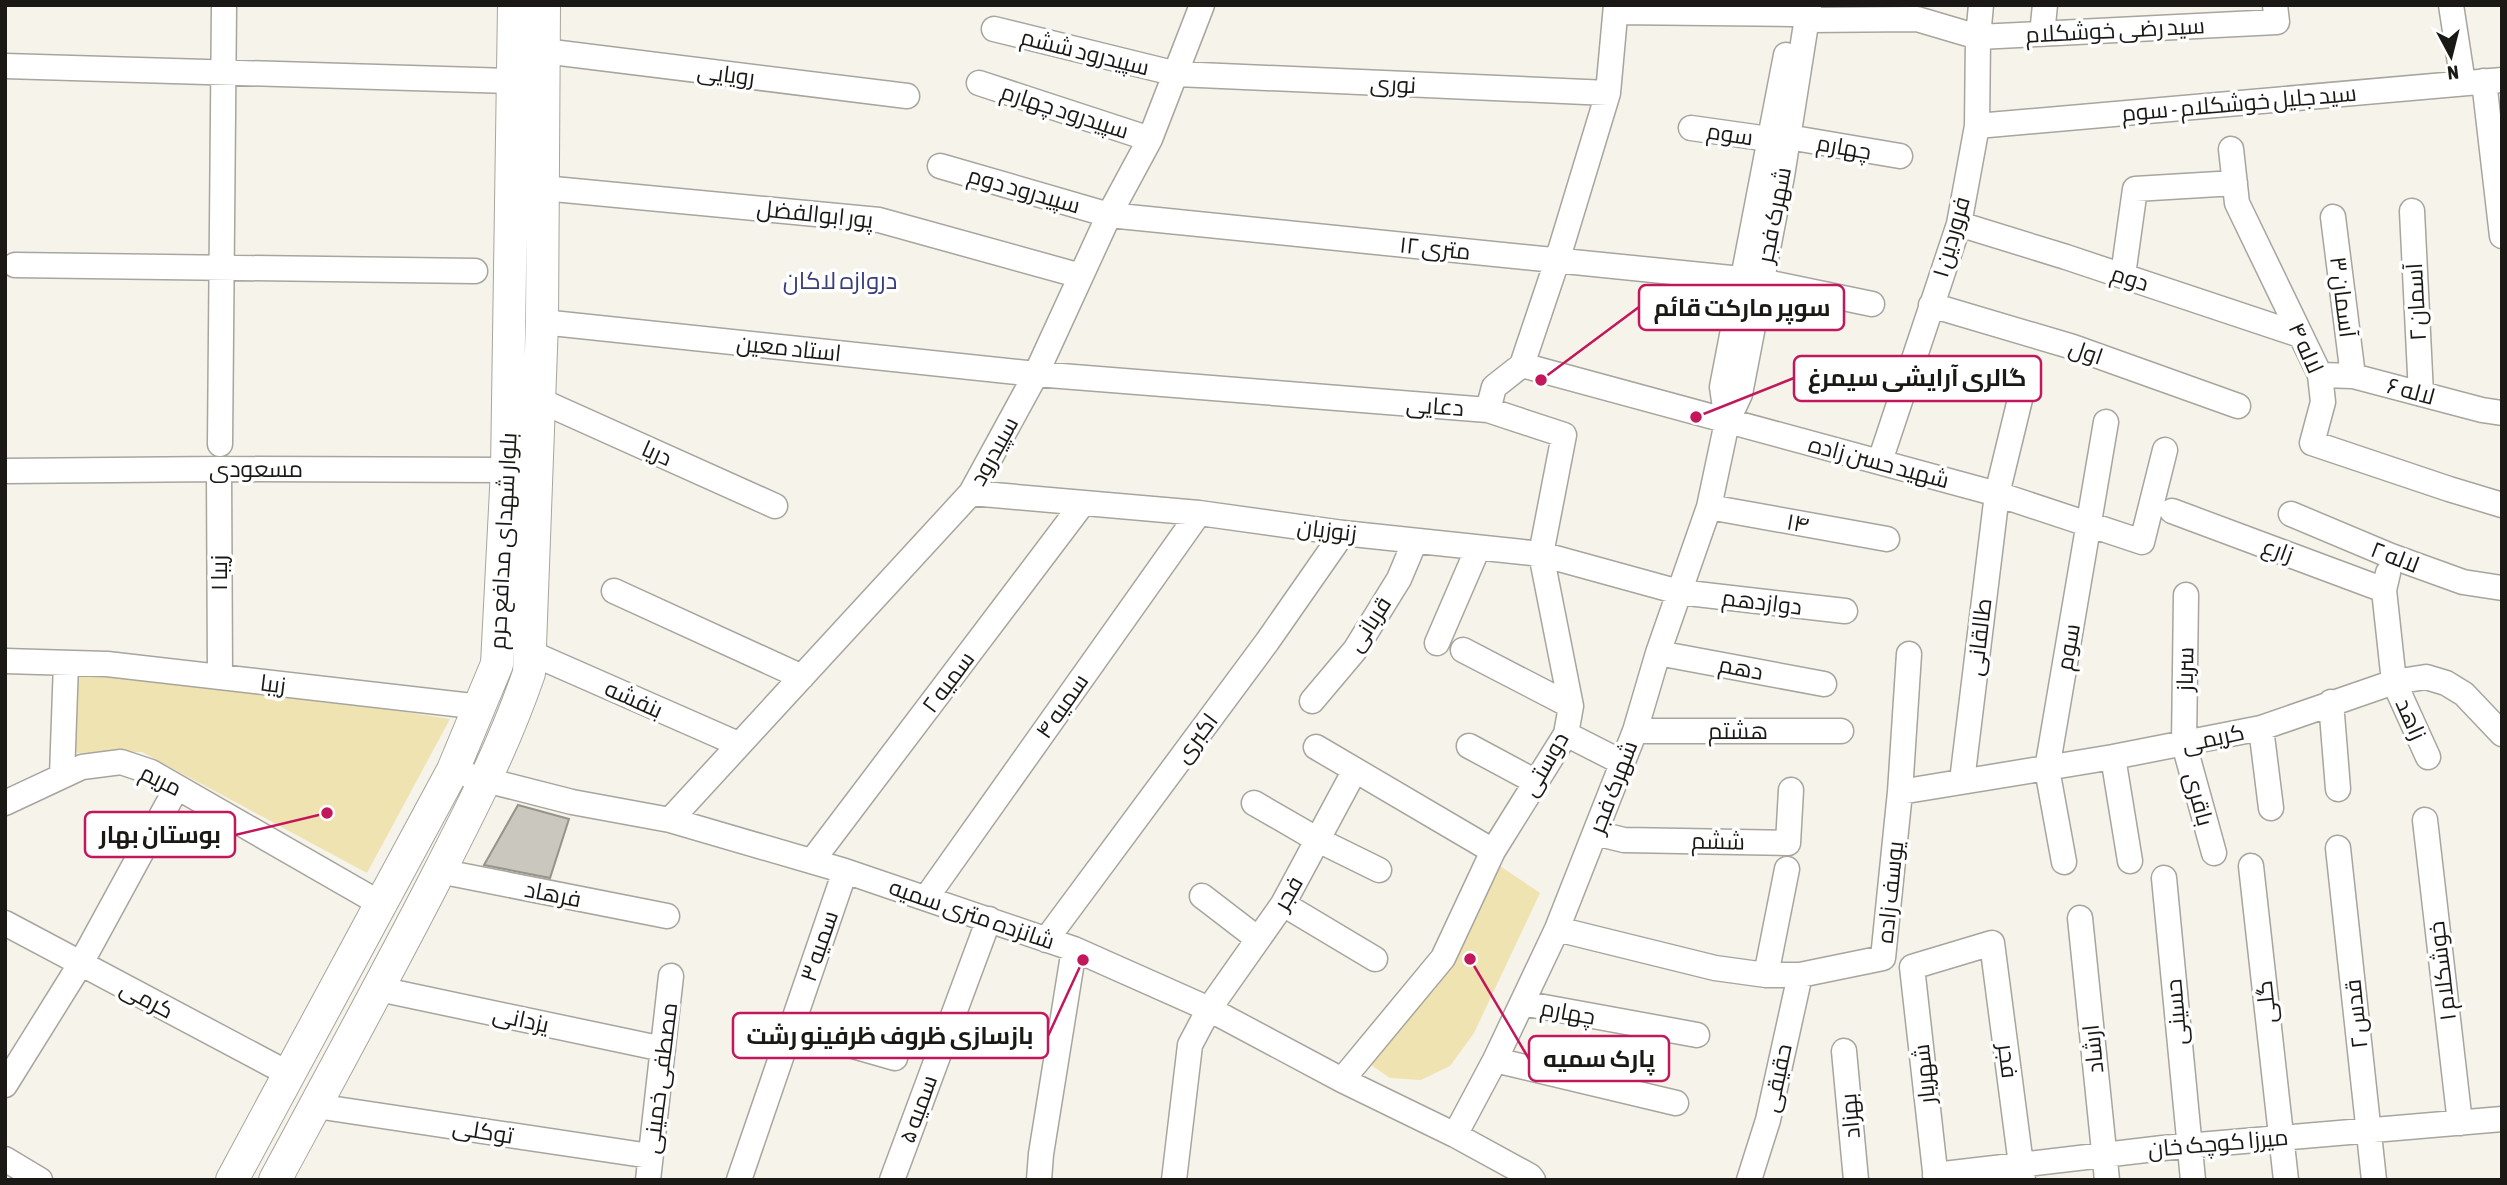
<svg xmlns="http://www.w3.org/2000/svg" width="2507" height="1185" viewBox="0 0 2507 1185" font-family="'Asap Condensed',Cairo,sans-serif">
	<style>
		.green { fill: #efe3b1 }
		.building { fill: #c9c7be; stroke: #95938b; stroke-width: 2 }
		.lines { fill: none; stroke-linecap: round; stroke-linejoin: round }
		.minor-casing { stroke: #a7a59d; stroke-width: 27 }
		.major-casing { stroke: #a7a59d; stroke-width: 34 }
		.minor { stroke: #fff; stroke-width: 24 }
		.major { stroke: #fff; stroke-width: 32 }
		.labels { text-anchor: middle; stroke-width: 7; stroke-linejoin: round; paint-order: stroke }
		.street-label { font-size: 23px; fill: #1a1916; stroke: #fff }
		.neighbourhood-label { font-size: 24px; fill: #383e7a; stroke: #fff }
		.leader { fill: none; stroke: #c2185b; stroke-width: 2.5 }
		.callout-dot { fill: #c2185b; stroke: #fff; stroke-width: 2.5 }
		.callout { fill: #fff; stroke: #c2185b; stroke-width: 2.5 }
		.callout-label { font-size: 24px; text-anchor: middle; font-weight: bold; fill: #1a1916 }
	</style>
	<rect width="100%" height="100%" fill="#f5f3ea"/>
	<path class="green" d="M73,676H177L450,719L367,873L142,752L73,753Z
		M1494,862L1540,893L1474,1033L1450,1066L1421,1080L1390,1078L1364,1060Z"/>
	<path class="building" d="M518,805L569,819L550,878L484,865Z"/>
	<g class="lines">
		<defs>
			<path id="minor" d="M2451,5L2463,83
				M1616,12L1792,14
				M1808,20L1917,19L1978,37L2277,22L2275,5
				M994,29L1177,74L1608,93
				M2042,34L2045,5
				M544,51L907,96
				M5,66L513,81
				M2484,81L2502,236
				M979,83L1150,139
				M1977,126L2502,80
				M1691,128L1769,139
				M1788,137L1900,156
				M2231,149L2237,203L2320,375L2323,402L2312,443L2449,489L2502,505
				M940,166L1109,215L1761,281L1872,304
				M543,188L879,220L1081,276
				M2412,211L2421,394
				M2333,217L2353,376
				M1959,224L2066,257L2300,335
				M15,265L475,271
				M2123,275L2135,189L2235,183
				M1931,305L2073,347L2238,406
				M542,322L1036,374L1488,410L1494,387L1522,365L1557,261L1608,93L1616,5
				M1522,365L1997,494L2142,542L2165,450
				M2320,375L2353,376L2482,410L2502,413
				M539,400L775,506
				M1727,421L1722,387L1786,55
				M220,444L224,5
				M1880,461L1959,224L1977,126L1978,37L1981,5
				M219,469L220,677
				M5,471L219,469L507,470
				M971,493L1199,513L1343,533L1541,554L1679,592L1845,611
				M1709,507L1887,539
				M2172,511L2384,590
				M2291,514L2391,556L2463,582L2502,588
				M2388,573L2384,590L2394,682L2428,757
				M614,591L802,677
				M2186,595L2184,744L2214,853
				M1437,643L1478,548
				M1463,650L1571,706
				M531,653L738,744
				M1658,653L1824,684
				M5,661L107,664L481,707
				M1312,701L1355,650L1399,579L1415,541
				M2331,702L2338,789
				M2261,728L2271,808
				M1635,731H1841
				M1566,734L1623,763
				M1469,746L1536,782
				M1316,747L1493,851
				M2113,757L2130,861
				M62,776L66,663
				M470,776L572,802L670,820L845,871L1074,949L1209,1009L1342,1080L1455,1135L1530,1176L1533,1180
				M1962,781L1997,494L2023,387
				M1900,792L2113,757L2261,728L2394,682L2426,677L2446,683L2464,694L2502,734
				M5,803L82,767L121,762L151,772L381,904
				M1254,803L1318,840L1379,870
				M670,820L971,493L1036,374L1109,215L1150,139L1202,5
				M2425,820L2460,1123
				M1595,833L1624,840L1788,843L1791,790
				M2338,848L2374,1180
				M812,861L1083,503
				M2064,862L2047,769L2106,422
				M2251,866L2286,1180
				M439,871L667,916
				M2164,878L2193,1180
				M1202,896L1258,939
				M926,898L1199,513
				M1283,904L1375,959
				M2080,918L2107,1180
				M5,923L289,1074
				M1557,929L1715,968L1766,975H1800L1883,958L1900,792L1909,654
				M1046,940L1267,642L1343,533
				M1766,975L1787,869
				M379,989L663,1049
				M1522,1003L1697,1035
				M790,1028L895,1058
				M1844,1051L1856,1180
				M1495,1060L1676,1103
				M1342,1080L1443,958L1493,851L1566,734L1571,706L1541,554L1564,435L1488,410
				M5,1085L81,963L177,787
				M316,1106L650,1156
				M1455,1135L1495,1060L1557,929L1635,731L1658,653L1709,507L1727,422L1740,394L1782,176L1809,5
				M5,1159L40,1180
				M1935,1175L2163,1148L2502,1119
				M648,1180L671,976
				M739,1180L845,871
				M892,1180L989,919
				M1039,1180L1041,1154L1074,949
				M1174,1180L1190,1045L1209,1009L1283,904L1355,770
				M1749,1180L1768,1120L1800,975
				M1936,1180L1912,967L1992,943L2023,1180"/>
			<path id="major" d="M232,1180L453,770L497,664L507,470L514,5
				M275,1180C329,1080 383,981 435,880C470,812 504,746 529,673L542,322L544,5"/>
		</defs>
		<use href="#minor" class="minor-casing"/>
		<use href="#major" class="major-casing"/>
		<use href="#minor" class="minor"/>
		<use href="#major" class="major"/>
	</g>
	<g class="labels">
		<g class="street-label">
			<text transform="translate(2115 30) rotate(-3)" y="8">سید رضی خوشکلام</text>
			<text transform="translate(1085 52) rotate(14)" y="8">سپیدرود ششم</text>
			<text transform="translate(726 74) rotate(7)" y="8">رویایی</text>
			<text transform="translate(1393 84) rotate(3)" y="8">نوری</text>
			<text transform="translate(2239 103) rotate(-5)" y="8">سید جلیل خوشکلام - سوم</text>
			<text transform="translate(1065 111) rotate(18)" y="8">سپیدرود چهارم</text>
			<text transform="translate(1730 134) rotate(9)" y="8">سوم</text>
			<text transform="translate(1844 147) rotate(10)" y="8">چهارم</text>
			<text transform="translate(1024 190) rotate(16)" y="8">سپیدرود دوم</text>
			<text transform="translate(815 214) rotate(6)" y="8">پور ابوالفضل</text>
			<text transform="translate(1774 215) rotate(-79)" y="8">شهرک فجر</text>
			<text transform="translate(1951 237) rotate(-74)" y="8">فروردین ۱</text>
			<text transform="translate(1435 248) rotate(6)" y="8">۱۲ متری</text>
			<text transform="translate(2130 278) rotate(18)" y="8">دوم</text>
			<text transform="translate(2343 297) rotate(83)" y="8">آسمان ۳</text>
			<text transform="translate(2416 302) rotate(-93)" y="8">آسمان ۲</text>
			<text transform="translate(789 348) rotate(6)" y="8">استاد معین</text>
			<text transform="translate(2306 348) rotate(66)" y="8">لاله ۴</text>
			<text transform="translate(2086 352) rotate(19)" y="8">اول</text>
			<text transform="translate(2411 391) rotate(15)" y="8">لاله ۶</text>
			<text transform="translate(1435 406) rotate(4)" y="8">دعایی</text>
			<text transform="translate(994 451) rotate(-61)" y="8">سپیدرود</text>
			<text transform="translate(657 453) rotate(24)" y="8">دریا</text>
			<text transform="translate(1879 462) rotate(15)" y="8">شهید حسن زاده</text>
			<text x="256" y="477">مسعودی</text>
			<text transform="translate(1798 523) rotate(10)" y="8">۱۴</text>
			<text transform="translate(1327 530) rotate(7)" y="8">زنوزیان</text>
			<text transform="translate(503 541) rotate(-87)" y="8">بلوار شهدای مدافع حرم</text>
			<text transform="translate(2278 550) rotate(20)" y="8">زارع</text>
			<text transform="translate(2395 557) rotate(21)" y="8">لاله ۲</text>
			<text transform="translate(219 573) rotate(-90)" y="8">زیبا ۱</text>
			<text transform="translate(1762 602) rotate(7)" y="8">دوازدهم</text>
			<text transform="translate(1369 624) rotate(-57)" y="8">قربانی</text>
			<text transform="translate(1979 637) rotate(-83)" y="8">طالقانی</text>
			<text transform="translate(2068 647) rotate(-80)" y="8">سوم</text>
			<text transform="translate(1741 668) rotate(11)" y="8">دهم</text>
			<text transform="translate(2185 669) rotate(-89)" y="8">سرباز</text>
			<text transform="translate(948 682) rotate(-53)" y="8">سمیه ۲</text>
			<text transform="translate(273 684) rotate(7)" y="8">زیبا</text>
			<text transform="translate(634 699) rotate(24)" y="8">بنفشه</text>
			<text transform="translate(1062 706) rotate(-55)" y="8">سمیه ۴</text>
			<text transform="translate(2411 719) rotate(66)" y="8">زاهد</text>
			<text x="1738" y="739">هشتم</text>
			<text transform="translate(1196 738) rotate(-53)" y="8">اکبری</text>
			<text transform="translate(2213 738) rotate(-12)" y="8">کریمی</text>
			<text transform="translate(1545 764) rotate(-60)" y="8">دوستی</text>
			<text transform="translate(161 780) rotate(26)" y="8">مریم</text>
			<text transform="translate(1613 787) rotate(-69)" y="8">شهرک فجر</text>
			<text transform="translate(2199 799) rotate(75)" y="8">باقری</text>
			<text transform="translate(1718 841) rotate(1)" y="8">ششم</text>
			<text transform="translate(1890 892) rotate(-84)" y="8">یوسف زاده</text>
			<text transform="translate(1288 893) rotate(-60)" y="8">فجر</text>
			<text transform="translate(553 894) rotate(11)" y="8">فرهاد</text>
			<text transform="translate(972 914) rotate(19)" y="8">شانزده متری سمیه</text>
			<text transform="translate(819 946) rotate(-71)" y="8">سمیه ۳</text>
			<text transform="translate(2442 971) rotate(-97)" y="8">خوشکلام ۱</text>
			<text transform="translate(147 999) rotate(28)" y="8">کرمی</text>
			<text transform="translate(2266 1002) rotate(-96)" y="8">گلی</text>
			<text transform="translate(1568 1012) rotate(10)" y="8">چهارم</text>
			<text transform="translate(2176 1012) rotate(-95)" y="8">حسینی</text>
			<text transform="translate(2356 1014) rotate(-96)" y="8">قدس ۲</text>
			<text transform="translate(521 1019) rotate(12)" y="8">یزدانی</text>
			<text transform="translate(2093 1049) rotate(-96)" y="8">ارشاد</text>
			<text transform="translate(2008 1061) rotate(83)" y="8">فجر</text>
			<text transform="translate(1924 1074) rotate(-96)" y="8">شهریار</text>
			<text transform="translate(660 1078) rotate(-83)" y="8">مصطفی خمینی</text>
			<text transform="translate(1777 1078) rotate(-78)" y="8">حقیقی</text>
			<text transform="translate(918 1109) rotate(-70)" y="8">سمیه ۵</text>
			<text transform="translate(1850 1116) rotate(-95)" y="8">بهزاد</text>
			<text transform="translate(483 1131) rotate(9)" y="8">توکلی</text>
			<text transform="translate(2218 1143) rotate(-5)" y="8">میرزا کوچک خان</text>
		</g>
		<g class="neighbourhood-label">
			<text x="840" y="289">دروازه لاکان</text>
		</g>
	</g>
	<path class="leader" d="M1541 380L1639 307M1696 417L1794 378M327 813L235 835M1083 960L1048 1036M1470 959L1529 1059"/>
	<g class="callout-dot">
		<circle cx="1541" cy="380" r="7"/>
		<circle cx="1696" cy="417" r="7"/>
		<circle cx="327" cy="813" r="7"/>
		<circle cx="1083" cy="960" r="7"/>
		<circle cx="1470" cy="959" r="7"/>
	</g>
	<g class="callout">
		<rect x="1639" y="285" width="205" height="45" rx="7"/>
		<rect x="1794" y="356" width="247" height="45" rx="7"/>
		<rect x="85" y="812" width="150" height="45" rx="7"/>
		<rect x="733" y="1013" width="315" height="45" rx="7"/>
		<rect x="1529" y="1036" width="140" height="45" rx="7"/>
	</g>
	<g class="callout-label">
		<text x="1742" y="316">سوپر مارکت قائم</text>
		<text x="1917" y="386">گالری آرایشی سیمرغ</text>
		<text x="160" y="843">بوستان بهار</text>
		<text x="890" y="1044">بازسازی ظروف ظرفینو رشت</text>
		<text x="1599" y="1067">پارک سمیه</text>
	</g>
	<rect width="2507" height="1185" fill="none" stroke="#1a1916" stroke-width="14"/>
	<g transform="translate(2451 56) rotate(173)" stroke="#ffffff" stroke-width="5" paint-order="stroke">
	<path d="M0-5L12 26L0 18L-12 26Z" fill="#1a1916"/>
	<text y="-10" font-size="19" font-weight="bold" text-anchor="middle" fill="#1a1916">N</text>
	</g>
</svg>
